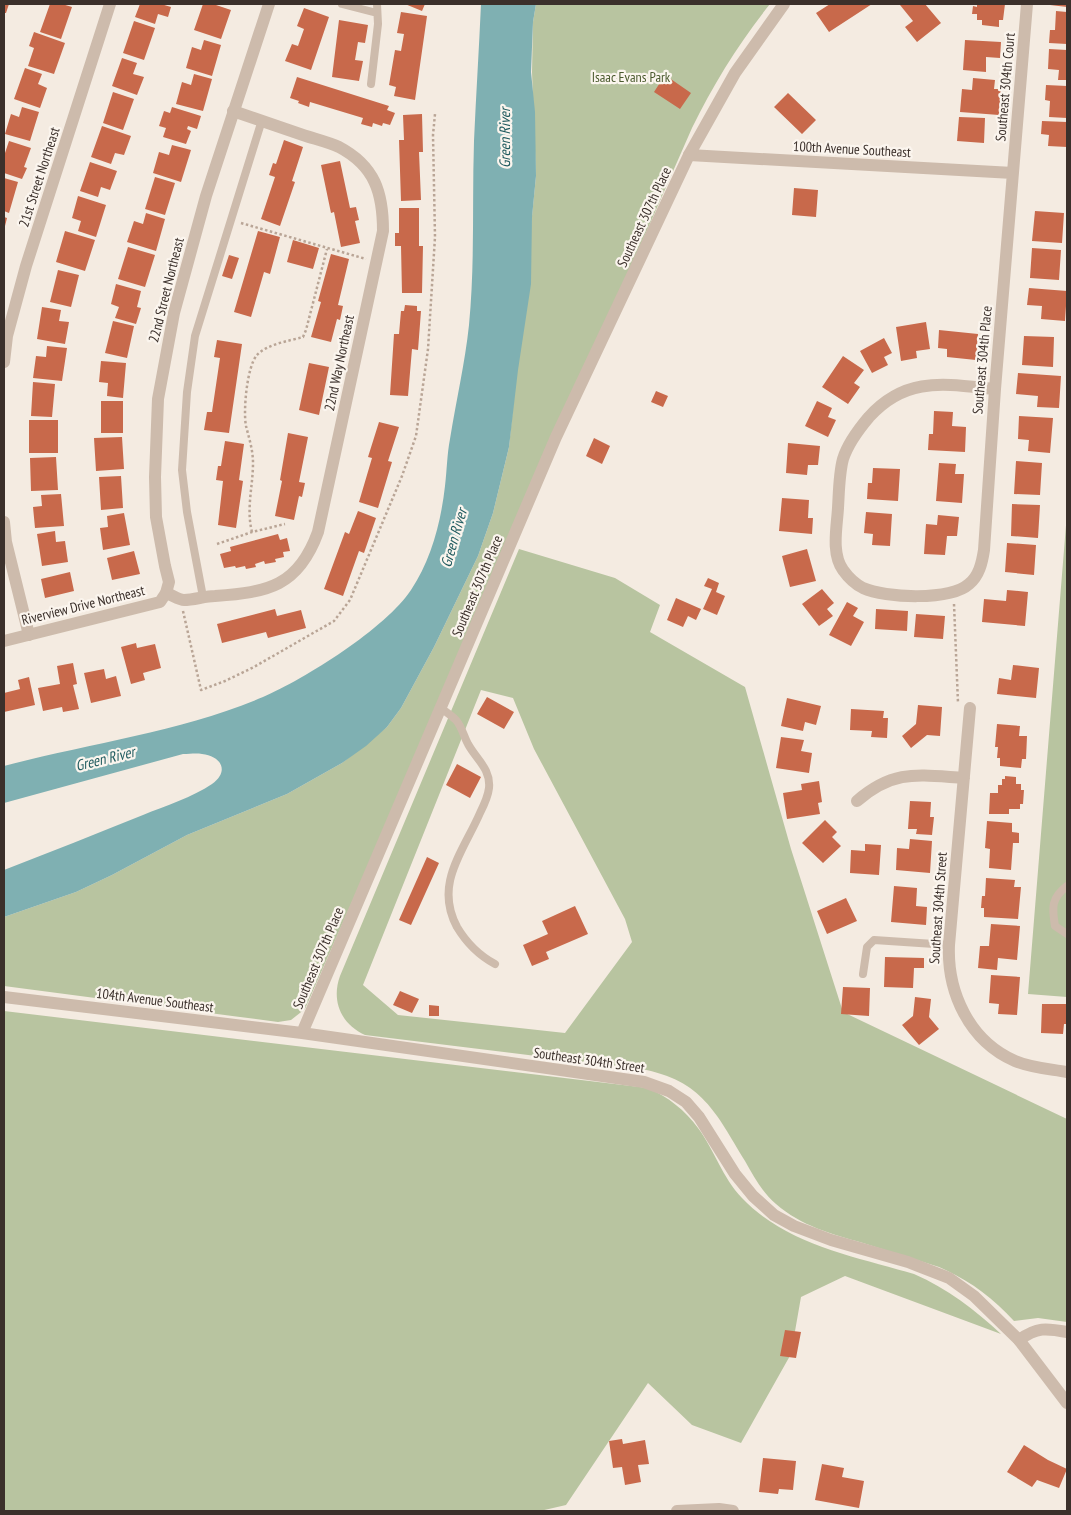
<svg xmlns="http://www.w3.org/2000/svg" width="1071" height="1515" viewBox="0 0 1071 1515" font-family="'PT Sans Narrow',sans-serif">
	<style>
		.green { fill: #b8c4a0; fill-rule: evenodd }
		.water { fill: #7fb0b2 }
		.building { fill: #c8694b }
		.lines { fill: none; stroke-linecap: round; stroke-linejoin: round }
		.path { stroke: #b9a596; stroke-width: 2.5; stroke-dasharray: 2.5 2.5; stroke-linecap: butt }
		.service { stroke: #cdbbac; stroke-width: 8 }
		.minor { stroke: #cdbbac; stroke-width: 12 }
		.tertiary { stroke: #cdbbac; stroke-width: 12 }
		.labels { text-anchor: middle; stroke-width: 4.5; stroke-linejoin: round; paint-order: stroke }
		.park-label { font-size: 14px; fill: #4a5a2e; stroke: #fbf5ee }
		.street-label { font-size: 14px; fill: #3b302b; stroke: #fbf5ee }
		.water-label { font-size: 15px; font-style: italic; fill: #1f5a5e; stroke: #fbf5ee }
	</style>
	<rect width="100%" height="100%" fill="#f4ebe1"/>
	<path class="green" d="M536,4H770C739,43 714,83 692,128L305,1009L291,1020L278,1022L4,986V917L76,892L112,875L187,835L287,794L342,763L387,727L401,708L434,647L478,556L493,513L509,447L536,176L532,72L533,22Z
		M1067,513V997L1028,994Z
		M519,549L615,578L660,605L650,632L745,687L791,849L843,1012L1067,1119V1322L1038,1318L1014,1321C992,1297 969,1280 939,1267C914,1259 888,1251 863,1243C832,1234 801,1226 776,1204C762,1192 754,1177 745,1161C716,1113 702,1080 641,1069L365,1035C341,1024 331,1001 340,976ZM481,690L513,698L534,749L625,919L632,942L565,1033L398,1015L363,985Z
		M4,1011L648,1088C668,1097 685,1110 698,1128C715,1151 722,1177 742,1198C787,1245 854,1256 914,1274C948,1289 974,1309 1001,1334L845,1276L801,1297L791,1354L741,1443L692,1425L648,1383L566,1505L540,1511H4Z"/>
	<path class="water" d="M481,4H536L533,22L531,72L535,112L536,176L532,217L531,284L518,370L509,447L493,513L478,556L434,647L401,708L387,727L366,746L342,763L287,794L187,835L112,875L76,892L4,917V870C50,852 96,834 143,815C165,806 193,797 212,784C230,771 221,756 202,754C196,753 190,754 183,754L4,803V766C90,743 180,732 263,697C305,679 386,628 411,590C431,560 441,522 445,486C447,470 447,454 450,439C456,401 465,363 469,325C475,263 472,202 474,141C476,95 479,49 481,4Z"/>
	<path class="building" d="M4,4H9L6,13H4Z
		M50,4H62L72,7L61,39L40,32Z
		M140,4H161L171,7L168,17L158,14L155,24L135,17Z
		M203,4H213L231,10L221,39L194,30Z
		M405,4H425L422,11Z
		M830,4H872L829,32L816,13Z
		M902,4H925L941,23L917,42L905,27L913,21L900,5Z
		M977,4H1005L1003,20H999V27L982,25V20H977V14H972L973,6L977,7Z
		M1050,4H1067V7L1050,5Z
		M304,8L329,17L311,70L285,61L292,44L298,46L304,29L297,26Z
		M1056,11L1067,12V44L1049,43L1050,30H1055Z
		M401,12L427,16L415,100L394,96L396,87L389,85L395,50L401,51L404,34L397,33Z
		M339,20L368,25L365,43L358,42L355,60L363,61L359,81L332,77Z
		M134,21L155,28L144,60L123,53Z
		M34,32L65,43L54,74L28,66L34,48L29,46Z
		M204,40L221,45L212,76L186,68L192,47L201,50Z
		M965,40L1001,42L1000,58L986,57V72L963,70Z
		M1049,49L1067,50V80H1058L1059,70L1048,69Z
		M122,58L137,63L133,74L144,77L137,95L112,86Z
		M25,68L42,74L38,84L47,88L40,108L14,99Z
		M194,74L212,79L203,111L176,104L182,82L191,85Z
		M665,75L691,93L680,109L654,92Z
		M297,77L389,106L387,110L395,113L390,125L383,123L382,126L373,123L372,127L361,124L363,118L310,102L309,107L298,103L299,101L290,98Z
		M973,78L995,80L994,89H1001L999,115L960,112L962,89L972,90Z
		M1046,85L1067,86V118L1049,117L1050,101L1045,100Z
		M113,92L134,99L123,130L103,123Z
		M788,93L816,120L802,134L774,107Z
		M22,107L39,112L30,141L5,134L11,114L19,117Z
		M172,107L201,116L197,129L188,126L187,129L191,131L186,144L163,137L166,128L159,126L164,111L170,113Z
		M422,114L423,152H419L421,200L401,201L399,140H404L403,115Z
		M959,117L985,118L984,143L957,141Z
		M1042,121L1067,122V147L1048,146L1049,135L1041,134Z
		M102,126L131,136L124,155L115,153L111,164L91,157Z
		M284,140L303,147L292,181L295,182L280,226L261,219L275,177L269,175L273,163L276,164Z
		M9,141L31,148L24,167L27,168L22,179L4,173V156Z
		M172,145L191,150L181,182L153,173L159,152L169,155Z
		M340,161L350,208L356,207L359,220L355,221L360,243L341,247L334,212L331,213L321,165Z
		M90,162L117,171L110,190L101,187L98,197L80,191Z
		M155,177L175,183L165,215L145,209Z
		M4,178L18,182L9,213L4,211Z
		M794,188L818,190L816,217L792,215Z
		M78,196L106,205L96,237L78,231L81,221L72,218Z
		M399,208H419V246H423L422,293H402L401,246H395V233H399Z
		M1035,211L1064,213L1062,243L1032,241Z
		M146,213L165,219L156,251L127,242L134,221L143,224Z
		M4,217L7,218L4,230Z
		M65,231L95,240L85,271L56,262Z
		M258,231L280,237L270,274L264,272L251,317L234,312Z
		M293,240L319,248L313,269L287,262Z
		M128,247L155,255L145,287L118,279Z
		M1032,248L1061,250L1059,280L1030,278Z
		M331,254L349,259L338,305L343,306L340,320L337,319L331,342L311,337L321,302L318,301Z
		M229,255L239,258L232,279L222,276Z
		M58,270L79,275L71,307L50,302Z
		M116,284L141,291L137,307L141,308L136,324L115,318L119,307L111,304Z
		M1029,288L1067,291L1065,321L1041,319L1042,306L1027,305Z
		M405,305L417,306V311H421L418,350L412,349L408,396L390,395L394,334H399L401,311H404Z
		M42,307L61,310L59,321L69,322L65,344L37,339Z
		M113,321L134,326L127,358L105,353Z
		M926,322L930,349L916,351L917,358L901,361L896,327Z
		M939,330L978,334L976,360L947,357V349L938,348Z
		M1024,336L1054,337L1053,367L1022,365Z
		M884,338L892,353L884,357L888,365L872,373L860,351Z
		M217,340L242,344L229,433L204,430L207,412H212L220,358L214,357Z
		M47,346L67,348L62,381L33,378L36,356L46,357Z
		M843,356L864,370L854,383L860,387L848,404L822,387Z
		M101,361L126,363L123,398L107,396L108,383L99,382Z
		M309,363L329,367L319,415L299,410Z
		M1018,373L1061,376L1059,408L1037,407L1038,396L1016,394Z
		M33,382L55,384L52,417L31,416Z
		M656,391L668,396L663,407L651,402Z
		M101,401H123V433H101Z
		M817,401L832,408L828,417L836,420L828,437L805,426Z
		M934,411L953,412L952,426L966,427L965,452L928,450L929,434H933Z
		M1019,416L1053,418L1050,453L1028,451L1029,440L1018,439Z
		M29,420H58V453H29Z
		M379,422L399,427L388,461L392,462L378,508L359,502L372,458L368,457Z
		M288,433L308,437L299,482L305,483L302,497L299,496L294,520L275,516L282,481L280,480Z
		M122,437L124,469L96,471L94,438Z
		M594,438L610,446L602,464L586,456Z
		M225,441L244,444L239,480L243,481L236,528L218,525L223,481L216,480L218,466H221Z
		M788,443L820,446L818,465H808L807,475L786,473Z
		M56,457L58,490L31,491L30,458Z
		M1016,461L1042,463L1040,495L1014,494Z
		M939,463L956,464L955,474H964L962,503L936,501Z
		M873,468L900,469L898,501L867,499L868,483H872Z
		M121,476L123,508L101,510L99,477Z
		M61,494L64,526L35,528L33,507L42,506L41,495Z
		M782,498L809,500L808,518H813L812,534L779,531Z
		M1012,504L1040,505L1038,538L1011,536Z
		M358,511L376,518L364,553L359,551L343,596L324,589L345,532L349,534Z
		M866,512L892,514L890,546L872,545L873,534L864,533Z
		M124,513L130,545L103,550L100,528L108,527L107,516Z
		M938,515L959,517L957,536H947L945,555L924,554L926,524L937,525Z
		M55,531L56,542L65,541L68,562L42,566L37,534Z
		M278,534L280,540L287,538L290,551L283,552L284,557L275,559L276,562L265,564L264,561L255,564L256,567L246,569L245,566L236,568L235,566L224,568L220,554L231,551L230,547Z
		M1007,543L1036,545L1034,575L1005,572Z
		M807,549L816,581L790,587L782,556Z
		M134,551L140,574L112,580L107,558Z
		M70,572L74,591L45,598L41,579Z
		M708,578L719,583L716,592L725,596L717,615L703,609L712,589L704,586Z
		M822,589L834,603L827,609L833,616L819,626L802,604Z
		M1007,590L1028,592L1025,626L982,622L984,599L1006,601Z
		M676,598L701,609L696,620L688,616L683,627L667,620Z
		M847,602L858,608L853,616L864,622L851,646L829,635Z
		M275,609L277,616L301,610L306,628L268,638L266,632L222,643L217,624Z
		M876,609L908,611L907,631L875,629Z
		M916,614L945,616L943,639L914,637Z
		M136,643L137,648L155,644L161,668L143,673L145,680L131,684L121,647Z
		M73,663L77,684L73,685L79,709L63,712L62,707L43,711L38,688L60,684L57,666Z
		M1013,665L1039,668L1036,698L997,694L999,678L1011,680Z
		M104,669L106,679L116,676L121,696L91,703L84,673Z
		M29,677L35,705L4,712V693L20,689L18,680Z
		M487,697L514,712L504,729L477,714Z
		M787,698L821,706L816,725L805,722L803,731L781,726Z
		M918,705L942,707L940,736L927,735L911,748L902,736L916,724Z
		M851,709L884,711L883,718H888L887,738L871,737L872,731L850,730Z
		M997,724L1020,726L1019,736H1027L1026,759H1022L1021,768L1000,766V758H997L998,747H995Z
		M781,737L804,740L801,751L812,753L809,773L776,768Z
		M457,764L481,777L470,798L446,785Z
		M1005,776L1016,777V784H1021V790H1024L1023,804H1020V809H1009V814H989L990,793H998V785H1002V779H1005Z
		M819,781L822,802L818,803L820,814L787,819L783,793L802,790L801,784Z
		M910,801L931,802L930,817H934L932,835L916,834L917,829H908Z
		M825,820L837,832L832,837L841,846L823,863L802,843Z
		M987,821L1012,823V832L1019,833V843H1013L1011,870L989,868L990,849L985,848Z
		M910,839L932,841L930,873L896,870L897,848L909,849Z
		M865,844L881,845L879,875L850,873L851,850L865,851Z
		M427,857L439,863L411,925L399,920Z
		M986,878L1015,880L1014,887H1021L1018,919L984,917V908H981L982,896H985Z
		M894,886L917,888L916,906L927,907L926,925L891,922Z
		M846,898L857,921L827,934L817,911Z
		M575,906L588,934L546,952L549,959L532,966L523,945L548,934L542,921Z
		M991,924L1020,926L1017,960L998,958L997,970L978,968L980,946H989Z
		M885,957L924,958V968H914L913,988L884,987Z
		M991,975L1020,977L1017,1015L998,1014L999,1004L989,1003Z
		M843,987L870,988L869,1016L841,1014Z
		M400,991L419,999L412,1013L393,1005Z
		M915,997L931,999L929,1017L939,1029L919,1045L902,1025L913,1016Z
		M1042,1004H1067V1024H1064L1063,1034L1041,1033Z
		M429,1005L439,1006V1016H429Z
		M785,1330L801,1332L796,1358L780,1356Z
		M622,1439L623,1444L645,1440L649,1464L638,1465L641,1482L625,1485L622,1467L613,1468L609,1441Z
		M1024,1445L1048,1460L1067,1469L1059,1488L1037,1480L1032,1487L1007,1472Z
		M763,1458L796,1461L793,1490L779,1489L778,1494L759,1492Z
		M822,1464L844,1468L842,1477L864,1481L859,1508L815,1500Z"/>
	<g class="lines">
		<path class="path" d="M241,223L366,259
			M252,532C246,509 253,486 253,463C253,450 249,438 246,426C243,411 247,366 257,355C267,344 289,341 303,337L306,330L327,249
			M217,544L252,532L285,524
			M954,604L958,703
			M183,611L201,690L225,681L254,667L334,621L350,600L402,476L416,436L428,349L435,237L433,135L435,114"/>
		<path class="service" d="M342,4L377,13
			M371,84L378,24L377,4
			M203,597L187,512L182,470L187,392L195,336L262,120
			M441,708C446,712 452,716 456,720C462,727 464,737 468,744C476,759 491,769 489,788C488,797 484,805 480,813C463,852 434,884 457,927C466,942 480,956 495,964
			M1067,886C1051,898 1052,908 1055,926L1067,934
			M863,974L867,947L874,940L949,945"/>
		<path class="minor" d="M689,155L1013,173
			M4,362L7,336L26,266L110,4
			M995,389C944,384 906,376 869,417C858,430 848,443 843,459C839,474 839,492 838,508C837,527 831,553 843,570C848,577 855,584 863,588C885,598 950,601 969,584C979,576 982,563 984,550L995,389L1027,4
			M4,522L6,542L29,635
			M166,593C172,595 179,600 184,600C194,600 205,596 215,596C268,592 298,587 318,532L383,231C383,193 375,166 339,147C328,142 315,139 303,135C280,127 256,119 233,111
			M970,708L949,945C947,992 969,1041 1015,1061C1031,1068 1050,1069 1067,1072
			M857,801C894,769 918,775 964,778
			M1019,1340C1037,1327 1046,1328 1067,1332
			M677,1511L719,1509L733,1511"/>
		<path class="tertiary" d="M4,641L160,602L166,593L169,582L165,566L156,517L155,477L158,399L174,313L206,196L269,4
			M4,997L302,1033L644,1082L669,1091L686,1102L699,1117L735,1174L753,1196L774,1215L794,1226L831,1240L908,1262L949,1278L974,1296L1019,1340L1067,1403
			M302,1033L556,437L689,155L735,73L784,4"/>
	</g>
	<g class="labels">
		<g class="park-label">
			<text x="631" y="82">Isaac Evans Park</text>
		</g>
		<g class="street-label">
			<text transform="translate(1005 87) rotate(-85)" y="5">Southeast 304th Court</text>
			<text transform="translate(852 149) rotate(3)" y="5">100th Avenue Southeast</text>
			<text transform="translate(39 177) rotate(-72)" y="5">21st Street Northeast</text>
			<text transform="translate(644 217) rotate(-65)" y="5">Southeast 307th Place</text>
			<text transform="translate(166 290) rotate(-76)" y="5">22nd Street Northeast</text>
			<text transform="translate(982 360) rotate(-85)" y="5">Southeast 304th Place</text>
			<text transform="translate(339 363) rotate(-78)" y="5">22nd Way Northeast</text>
			<text transform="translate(477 586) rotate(-67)" y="5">Southeast 307th Place</text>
			<text transform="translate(83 605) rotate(-14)" y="5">Riverview Drive Northeast</text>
			<text transform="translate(938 908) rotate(-86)" y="5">Southeast 304th Street</text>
			<text transform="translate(318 958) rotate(-67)" y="5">Southeast 307th Place</text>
			<text transform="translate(155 1000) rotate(7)" y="5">104th Avenue Southeast</text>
			<text transform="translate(589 1060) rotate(8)" y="5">Southeast 304th Street</text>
		</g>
		<g class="water-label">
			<text transform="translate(505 138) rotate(-90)" y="5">Green River</text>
			<text transform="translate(454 538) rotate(-74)" y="5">Green River</text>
			<text transform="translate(105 759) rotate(-14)" y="5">Green River</text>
		</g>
	</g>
	<rect width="1071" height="1515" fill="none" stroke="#3b302b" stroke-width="10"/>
</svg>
